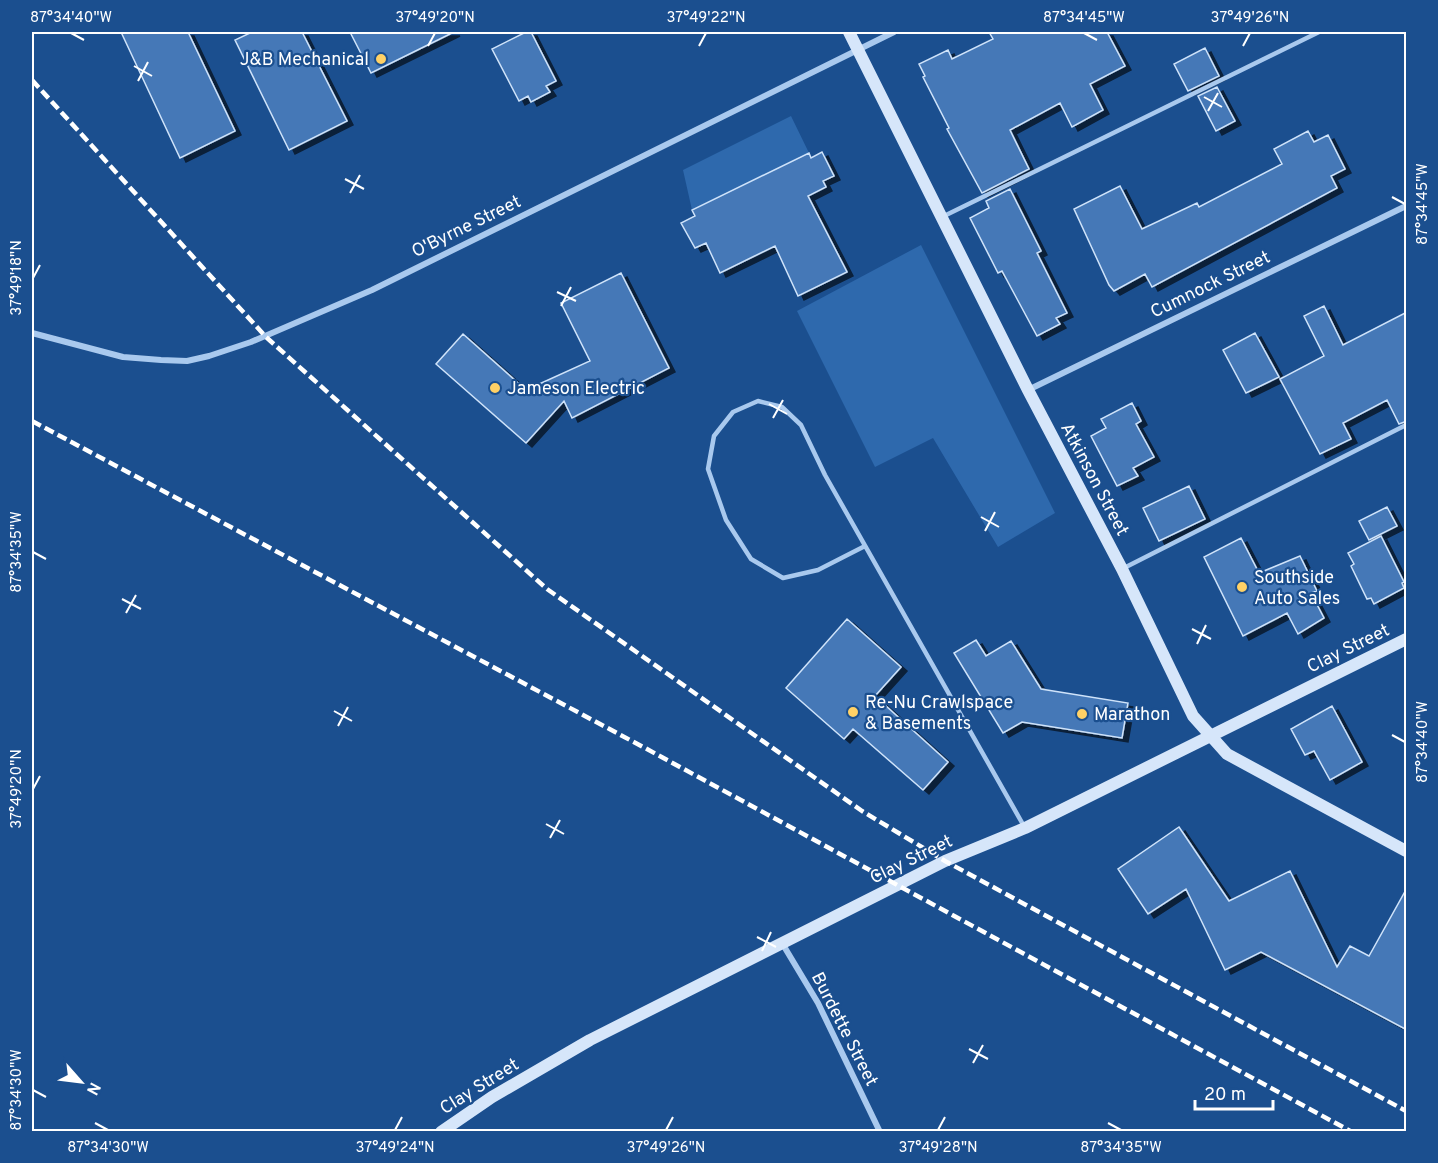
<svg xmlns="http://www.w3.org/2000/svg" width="1438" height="1163" viewBox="0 0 1438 1163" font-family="Overpass,sans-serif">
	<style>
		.green { fill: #2e69ad }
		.building { fill: #4478b7; stroke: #cfe3fa; stroke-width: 1.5; filter: url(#shadow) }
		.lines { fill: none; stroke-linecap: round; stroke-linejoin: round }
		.lane { stroke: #a9c9ee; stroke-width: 4.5 }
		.street { stroke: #a9c9ee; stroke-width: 6 }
		.secondary { stroke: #d6e6fa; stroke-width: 12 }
		.rail { stroke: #fff; stroke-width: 4.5; stroke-dasharray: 10 4.5; stroke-linecap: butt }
		.ticks { fill: none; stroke: #fff; stroke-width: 2 }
		.poi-dot { fill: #ffd166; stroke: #1b4f8f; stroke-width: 2 }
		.labels { text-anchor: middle; stroke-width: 4.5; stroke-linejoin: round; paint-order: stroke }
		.poi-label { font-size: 18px; fill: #fff; stroke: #1b4f8f; text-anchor: start }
		.street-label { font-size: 18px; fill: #fff; stroke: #1b4f8f }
		.neatline { fill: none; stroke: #fff; stroke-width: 2 }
		.ticks-label { font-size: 15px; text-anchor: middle; fill: #fff }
	</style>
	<defs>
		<filter id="shadow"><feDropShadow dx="6" dy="4" stdDeviation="0" flood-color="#0009"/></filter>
	</defs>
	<rect width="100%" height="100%" fill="#1b4f8f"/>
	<path class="green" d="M791,116L809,153L692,210L683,170Z
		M921,245L1055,513L998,547L933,438L875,467L797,311Z"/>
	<path class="building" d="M121,32H188L235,131L180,158Z
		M252,32H302L347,121L289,150L235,40Z
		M350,32H454L371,73Z
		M526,32H531L556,81L546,86L550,92L531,102L528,96L519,101L492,49Z
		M989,32H1107L1125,66L1090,84L1103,110L1072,127L1060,103L1010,130L1029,169L982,193L947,129L949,128L923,77L925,76L919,64L948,50L952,59L993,39Z
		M1205,48L1219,76L1188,91L1174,64Z
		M1217,87L1235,121L1216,131L1198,96Z
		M1308,131L1314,142L1328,135L1345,169L1331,176L1337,188L1152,287L1145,274L1114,291L1109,285L1074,209L1120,186L1142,229L1197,203L1199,207L1282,164L1274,149Z
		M822,152L834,176L823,181L826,187L808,196L847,272L798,296L775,246L720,273L706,243L695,248L681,223L695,216L692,210L809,153L811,158Z
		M1010,189L1041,251L1037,253L1067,313L1056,318L1060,324L1037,336L1002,271L998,273L970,218L989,208L986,201Z
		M621,273L669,368L572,418L564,401L526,443L436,364L463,334L526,390L590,361L561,303Z
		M1324,306L1343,345L1407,312V421L1399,424L1387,400L1343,423L1351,439L1320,454L1280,379L1324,356L1304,316Z
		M1255,333L1279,377L1246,393L1223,350Z
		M1132,403L1141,421L1136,424L1154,457L1133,468L1138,476L1117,486L1091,436L1106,428L1101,419Z
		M1189,486L1205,519L1159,541L1143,508Z
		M1387,507L1397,526L1369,540L1359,521Z
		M1381,536L1404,582L1402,583L1404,588L1374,604L1371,598L1367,599L1351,566L1354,564L1348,553Z
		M1241,538L1259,573L1300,556L1317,591L1311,593L1324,618L1298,634L1287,613L1243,636L1204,557Z
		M847,619L901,667L875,696L948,762L923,790L853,729L844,739L786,688Z
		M976,640L986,656L1011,641L1041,689L1128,703L1122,738L1022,722L1003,733L954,653Z
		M1332,706L1362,762L1330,780L1314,751L1305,755L1291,729Z
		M1179,827L1229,901L1290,871L1337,967L1350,946L1369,956L1407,888V1030L1261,952L1225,970L1186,889L1148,914L1118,869Z"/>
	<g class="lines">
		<path class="lane" d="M942,217L1319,32
			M865,546L818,570L783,578L751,559L726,520L708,469L714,436L733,412L758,401L782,407L801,425L825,475L1025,828
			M1122,569L1406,425"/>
		<path class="street" d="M32,333L123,357L161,360L187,361L209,356L251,342L372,290L894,32
			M1028,390L1406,206
			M782,943L818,1003L880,1132"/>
		<path class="secondary" d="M849,32L1028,390L1122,569L1193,716L1227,754L1406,851
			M441,1132L492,1097L590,1040L945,861L1025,828L1406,639"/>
		<path class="rail" d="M32,80L266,337L547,589L862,811L945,861L1406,1111
			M32,421L645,748L1352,1132"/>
	</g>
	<path class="ticks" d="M71,33L84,40M1084,33L1097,40M428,46L435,33M699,46L706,33M1243,46L1250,33M134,66L152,76M138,81L148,62M1204,97L1222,107M1208,111L1218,93M345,179L364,189M350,193L360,175M1392,197L1405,204M33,278L40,265M557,292L576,301M561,306L571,287M769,404L787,414M773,418L783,400M981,517L999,527M985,531L995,512M33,552L46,559M122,599L141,609M126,613L136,595M1192,629L1211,639M1197,644L1206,625M334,711L352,721M338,726L348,707M1392,735L1405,742M33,789L40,776M546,824L564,834M550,838L560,820M757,937L776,947M762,951L771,932M969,1049L988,1059M973,1063L983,1045M33,1090L46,1097M95,1123L108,1130M1108,1123L1121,1130M395,1130L402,1117M666,1130L673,1117M938,1130L945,1117"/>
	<g class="poi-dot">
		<circle cx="381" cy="59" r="6"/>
		<circle cx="495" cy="388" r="6"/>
		<circle cx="1242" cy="587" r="6"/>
		<circle cx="853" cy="712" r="6"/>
		<circle cx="1082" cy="714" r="6"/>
	</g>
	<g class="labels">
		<g class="poi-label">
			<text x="369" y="65" text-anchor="end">J&amp;B Mechanical</text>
			<text x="507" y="394">Jameson Electric</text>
			<text x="1254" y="583">Southside<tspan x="1254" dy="21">Auto Sales</tspan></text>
			<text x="865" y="708">Re-Nu Crawlspace<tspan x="865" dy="21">&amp; Basements</tspan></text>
			<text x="1094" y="720">Marathon</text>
		</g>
		<g class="street-label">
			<text transform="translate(466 226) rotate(-26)" y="6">O'Byrne Street</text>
			<text transform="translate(1210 284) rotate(-26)" y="6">Cumnock Street</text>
			<text transform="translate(1095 479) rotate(62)" y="6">Atkinson Street</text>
			<text transform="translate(1348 648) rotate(-26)" y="6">Clay Street</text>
			<text transform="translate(911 859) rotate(-26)" y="6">Clay Street</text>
			<text transform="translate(845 1029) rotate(63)" y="6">Burdette Street</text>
			<text transform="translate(479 1086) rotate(-32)" y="6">Clay Street</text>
		</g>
	</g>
	<rect width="1438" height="1163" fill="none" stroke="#1b4f8f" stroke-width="66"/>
	<g transform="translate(81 1082) rotate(118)" stroke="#1b4f8f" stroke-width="4.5" paint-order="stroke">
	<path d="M0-4.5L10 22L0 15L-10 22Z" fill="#ffffff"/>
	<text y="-9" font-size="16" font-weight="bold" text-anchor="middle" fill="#ffffff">N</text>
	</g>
	<path d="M1195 1100v9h78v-9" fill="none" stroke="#ffffff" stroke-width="3"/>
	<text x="1204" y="1100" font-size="18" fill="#ffffff" stroke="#1b4f8f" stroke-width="4.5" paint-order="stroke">20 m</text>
	<rect x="33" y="33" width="1372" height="1097" class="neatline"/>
	<g class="ticks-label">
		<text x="71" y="22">87°34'40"W</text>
		<text x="435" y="22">37°49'20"N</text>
		<text x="706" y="22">37°49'22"N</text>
		<text x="1084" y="22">87°34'45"W</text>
		<text x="1250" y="22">37°49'26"N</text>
		<text transform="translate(1422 204) rotate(-90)" y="5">87°34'45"W</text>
		<text transform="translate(16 278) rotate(-90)" y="5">37°49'18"N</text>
		<text transform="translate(16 552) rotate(-90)" y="5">87°34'35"W</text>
		<text transform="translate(1422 742) rotate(-90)" y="5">87°34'40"W</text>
		<text transform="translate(16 789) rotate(-90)" y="5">37°49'20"N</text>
		<text transform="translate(16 1090) rotate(-90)" y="5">87°34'30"W</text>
		<text x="108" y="1152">87°34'30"W</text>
		<text x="395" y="1152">37°49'24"N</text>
		<text x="666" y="1152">37°49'26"N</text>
		<text x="938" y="1152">37°49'28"N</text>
		<text x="1121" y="1152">87°34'35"W</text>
	</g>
</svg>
